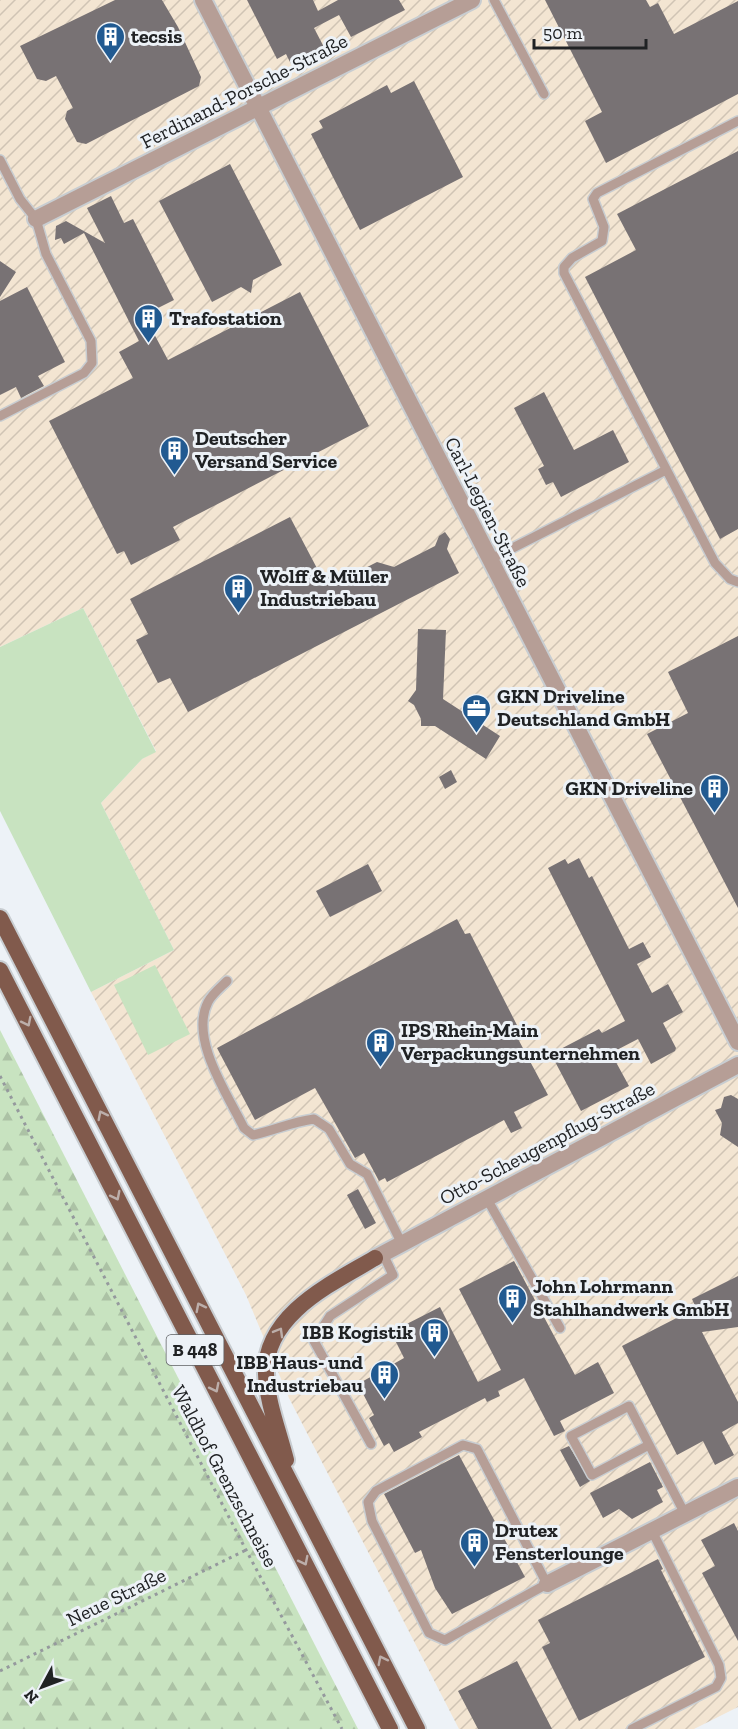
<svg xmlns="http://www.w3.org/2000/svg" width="738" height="1729" viewBox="0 0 738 1729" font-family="'Zilla Slab',serif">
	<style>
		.industrial { fill: url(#industrial-furrows) }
		.green { fill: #c8e3c0 }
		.forest { fill: url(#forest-firs) }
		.building { fill: #787274 }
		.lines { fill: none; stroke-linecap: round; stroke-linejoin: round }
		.service-casing { stroke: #c8cdd1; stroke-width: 12 }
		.minor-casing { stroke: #c8cdd1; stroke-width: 20 }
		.primary-casing { stroke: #c8cdd1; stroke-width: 20 }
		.path { stroke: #95999d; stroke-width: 3; stroke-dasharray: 3 4.5; stroke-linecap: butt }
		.service { stroke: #b69e96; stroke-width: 9 }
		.minor { stroke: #b69e96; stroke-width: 16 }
		.primary { stroke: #815a4c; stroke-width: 16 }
		.oneway { stroke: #bcaeaa }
		.labels { text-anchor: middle; stroke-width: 6; stroke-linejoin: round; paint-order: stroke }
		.shield { fill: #edf2f7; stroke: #5e6063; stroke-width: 1.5 }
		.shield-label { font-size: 18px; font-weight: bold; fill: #202224 }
		.poi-label { font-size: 20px; font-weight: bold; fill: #202224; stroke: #edf2f7; text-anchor: start }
		.street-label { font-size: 20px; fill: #202224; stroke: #edf2f7 }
	</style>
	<defs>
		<pattern id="industrial-furrows" width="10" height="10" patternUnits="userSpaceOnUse" patternTransform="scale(1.5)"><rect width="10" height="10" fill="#f3e5d2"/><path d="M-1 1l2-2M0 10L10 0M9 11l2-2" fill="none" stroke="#d0c4b4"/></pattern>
		<pattern id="forest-firs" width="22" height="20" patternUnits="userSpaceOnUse" patternTransform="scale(1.5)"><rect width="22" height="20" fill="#c8e3c0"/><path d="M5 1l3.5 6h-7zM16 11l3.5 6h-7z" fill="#acc2a5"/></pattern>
	</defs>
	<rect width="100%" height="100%" fill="#edf2f7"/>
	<path class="industrial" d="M0,0H738V1707L694,1729H459L289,1398L246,1295L91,992L174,950L101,803L142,759L156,751L83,608L0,647Z"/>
	<path class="green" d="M83,608L156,752L142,759L101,803L174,950L91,992L0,811V647Z
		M155,965L190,1034L148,1055L114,985Z"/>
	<path class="forest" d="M0,1030L358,1729H0Z"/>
	<path class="building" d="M115,0H162L178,27L201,77L199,86L86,144L77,142L65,119L67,111L73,108L56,76L46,81L37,79L20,46Z
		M247,0H313L318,11L338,0H399L405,10L351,37L339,15L314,28L326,51L293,68L286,54L277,59Z
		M545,0H646L650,7L658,3L674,34L738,1V94L606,163L585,121L602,112Z
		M414,81L463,177L360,230L311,134L323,128L319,121L387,85L391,93Z
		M738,151V529L720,539L585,277L636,250L617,214Z
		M230,164L282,265L253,280L251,293L241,287L212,302L159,201Z
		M111,196L124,223L133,219L174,300L144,315L168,360L300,292L369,426L173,527L180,540L131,565L124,551L117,554L49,421L133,378L119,352L139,341L84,233L64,244L61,238L55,240L56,226L66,221L105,243L87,208Z
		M0,261L16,272L0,297Z
		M27,287L65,362L38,376L44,386L21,398L16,387L0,395V301Z
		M544,392L574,450L613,430L629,462L561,497L553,482L546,485L538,469L544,466L514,408Z
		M290,517L320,574L340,581L377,562L394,567L435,546L439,536L445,532L450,539L447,549L459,573L188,712L170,678L158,683L136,640L148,634L130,599Z
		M418,629L446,630L443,699L500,736L486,759L435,726H421V719L414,705L408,701L416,690Z
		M738,636V908L647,734L688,713L668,672Z
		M451,770L457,782L445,789L439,777Z
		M579,858L589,878L592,876L629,949L643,942L651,957L637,964L652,993L668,984L683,1012L663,1023L676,1048L675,1051L651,1064L638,1039L611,1053L629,1086L581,1111L551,1054L599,1029L602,1033L625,1021L548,868L565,859L568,864Z
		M368,864L382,891L330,917L316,891Z
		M457,919L465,934L470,933L522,1035L517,1037L548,1095L514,1112L522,1128L511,1133L504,1120L387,1182L385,1178L379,1181L364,1153L355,1158L315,1088L255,1120L217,1048Z
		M731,1095L738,1099V1147L720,1135L722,1123L715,1110L721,1108L724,1097Z
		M358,1189L376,1223L365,1229L347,1195Z
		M514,1261L575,1375L598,1362L614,1393L560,1421L565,1431L554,1436L524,1378L498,1391L500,1396L487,1402L485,1398L419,1432L422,1437L394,1452L389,1443L384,1446L369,1418L374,1415L358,1384L404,1358L391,1332L440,1307L478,1382L501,1370L459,1289Z
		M738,1276V1327L702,1332L738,1402V1423L722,1432L734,1455L715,1465L703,1441L677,1455L622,1346L696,1308L692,1299Z
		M569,1446L590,1481L580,1487L560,1450Z
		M459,1455L525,1577L452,1614L435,1588L421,1550L415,1553L384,1494Z
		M650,1462L663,1487L657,1490L663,1502L632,1519L619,1509L603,1518L590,1493Z
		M734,1523L738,1531V1641L702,1573L715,1566L701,1540Z
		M658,1559L663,1569L661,1570L705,1657L579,1721L542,1647L550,1643L538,1620Z
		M517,1661L552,1729H478L458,1691Z"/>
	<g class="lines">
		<defs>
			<path id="service" d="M494,0L544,94
				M738,121L597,193L593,199L604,227L602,241L572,258L564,267V273L715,563L730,579L738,582
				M0,160L20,199L36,219L46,254L91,341L92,363L84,373L0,416
				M489,560L666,470
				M227,981C221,987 212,994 208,1002C189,1039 228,1095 244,1128L253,1135C276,1130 291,1122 314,1119L329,1129L350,1164L367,1174L402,1244
				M487,1199L560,1328
				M371,1444L314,1341L330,1316L393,1275L383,1254
				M463,1445L477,1449L547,1584L445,1640L429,1633L372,1521L368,1502L376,1491Z
				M649,1445L592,1475L571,1436L629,1406L685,1514
				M632,1729L716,1687L721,1678L719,1665L652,1531"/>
			<path id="minor" d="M203,0L738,1042
				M36,219L472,0
				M375,1258L738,1065
				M547,1584L738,1487"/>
			<path id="primary" d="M0,918L417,1729
				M0,970L390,1729
				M286,1460C279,1432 267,1402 266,1374C264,1314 333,1283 375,1258"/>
		</defs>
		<use href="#service" class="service-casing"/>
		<use href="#minor" class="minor-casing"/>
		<use href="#primary" class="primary-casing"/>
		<path class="path" d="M0,1076L246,1550L342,1729
			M0,1671L246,1550"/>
		<use href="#service" class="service"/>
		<use href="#minor" class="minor"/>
		<use href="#primary" class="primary"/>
	</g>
	<defs><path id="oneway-chevron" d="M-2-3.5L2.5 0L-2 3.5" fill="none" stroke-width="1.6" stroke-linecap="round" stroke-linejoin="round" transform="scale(1.5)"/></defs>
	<g class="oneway">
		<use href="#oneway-chevron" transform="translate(27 1022) rotate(63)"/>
		<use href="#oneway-chevron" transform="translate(102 1115) rotate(-117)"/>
		<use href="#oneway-chevron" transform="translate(116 1196) rotate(63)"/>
		<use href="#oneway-chevron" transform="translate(200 1307) rotate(-117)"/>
		<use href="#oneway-chevron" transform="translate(279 1332) rotate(-60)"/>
		<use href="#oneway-chevron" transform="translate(215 1388) rotate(63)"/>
		<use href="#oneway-chevron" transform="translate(304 1561) rotate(63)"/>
		<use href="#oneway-chevron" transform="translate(382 1660) rotate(-117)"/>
	</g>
	<defs>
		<symbol id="building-pin" viewBox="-11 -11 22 30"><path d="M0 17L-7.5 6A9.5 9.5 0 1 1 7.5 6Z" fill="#215a91" stroke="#edf2f7"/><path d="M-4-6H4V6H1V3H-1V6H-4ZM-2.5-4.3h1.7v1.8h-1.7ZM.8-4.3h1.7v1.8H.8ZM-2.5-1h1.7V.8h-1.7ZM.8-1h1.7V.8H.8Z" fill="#fff"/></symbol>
		<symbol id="office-pin" viewBox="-11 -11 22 30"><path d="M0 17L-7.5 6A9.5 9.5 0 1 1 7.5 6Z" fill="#215a91" stroke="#edf2f7"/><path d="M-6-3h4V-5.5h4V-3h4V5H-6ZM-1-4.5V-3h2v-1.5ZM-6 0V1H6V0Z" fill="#fff"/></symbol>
	</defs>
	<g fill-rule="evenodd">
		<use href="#building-pin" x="94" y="20" width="33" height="45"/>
		<use href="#building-pin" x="132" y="302" width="33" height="45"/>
		<use href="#building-pin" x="158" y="434" width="33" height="45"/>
		<use href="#building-pin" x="222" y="572" width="33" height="45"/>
		<use href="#office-pin" x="460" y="692" width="33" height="45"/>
		<use href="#building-pin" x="698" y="772" width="33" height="45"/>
		<use href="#building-pin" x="364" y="1026" width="33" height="45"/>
		<use href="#building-pin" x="496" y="1282" width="33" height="45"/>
		<use href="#building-pin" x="418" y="1316" width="33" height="45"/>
		<use href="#building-pin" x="368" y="1358" width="33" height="45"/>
		<use href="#building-pin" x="458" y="1526" width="33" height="45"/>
	</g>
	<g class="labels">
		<rect class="shield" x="166.5" y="1335" width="57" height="30" rx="4.5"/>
		<g class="shield-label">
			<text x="195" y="1356">B 448</text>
		</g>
		<g class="poi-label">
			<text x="131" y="43">tecsis</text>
			<text x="169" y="325">Trafostation</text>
			<text x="195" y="445">Deutscher<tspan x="195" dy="23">Versand Service</tspan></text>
			<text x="260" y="583">Wolff &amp; Müller<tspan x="260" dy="23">Industriebau</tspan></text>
			<text x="497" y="703">GKN Driveline<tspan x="497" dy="23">Deutschland GmbH</tspan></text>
			<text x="693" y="795" text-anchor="end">GKN Driveline</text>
			<text x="401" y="1037">IPS Rhein-Main<tspan x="401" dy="23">Verpackungsunternehmen</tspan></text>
			<text x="533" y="1293">John Lohrmann<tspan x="533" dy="23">Stahlhandwerk GmbH</tspan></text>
			<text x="413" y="1339" text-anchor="end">IBB Kogistik</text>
			<text x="363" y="1369" text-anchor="end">IBB Haus- und<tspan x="363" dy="23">Industriebau</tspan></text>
			<text x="495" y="1537">Drutex<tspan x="495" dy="23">Fensterlounge</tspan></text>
		</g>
		<g class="street-label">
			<text transform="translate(244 91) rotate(-27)" y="7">Ferdinand-Porsche-Straße</text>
			<text transform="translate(488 512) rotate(63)" y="7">Carl-Legien-Straße</text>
			<text transform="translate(547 1143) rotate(-28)" y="7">Otto-Scheugenpflug-Straße</text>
			<text transform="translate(225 1476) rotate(62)" y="7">Waldhof Grenzschneise</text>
			<text transform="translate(116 1597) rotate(-26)" y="7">Neue Straße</text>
		</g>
	</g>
	<g transform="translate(42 1687) rotate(229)" stroke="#edf2f7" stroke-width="4.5" paint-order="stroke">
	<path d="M0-4.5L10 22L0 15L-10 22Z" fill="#202224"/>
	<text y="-9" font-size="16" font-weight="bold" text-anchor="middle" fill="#202224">N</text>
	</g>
	<path d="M534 39v9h112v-9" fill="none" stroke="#202224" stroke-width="3"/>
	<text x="543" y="39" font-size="18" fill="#202224" stroke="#edf2f7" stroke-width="4.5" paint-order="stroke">50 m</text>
</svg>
